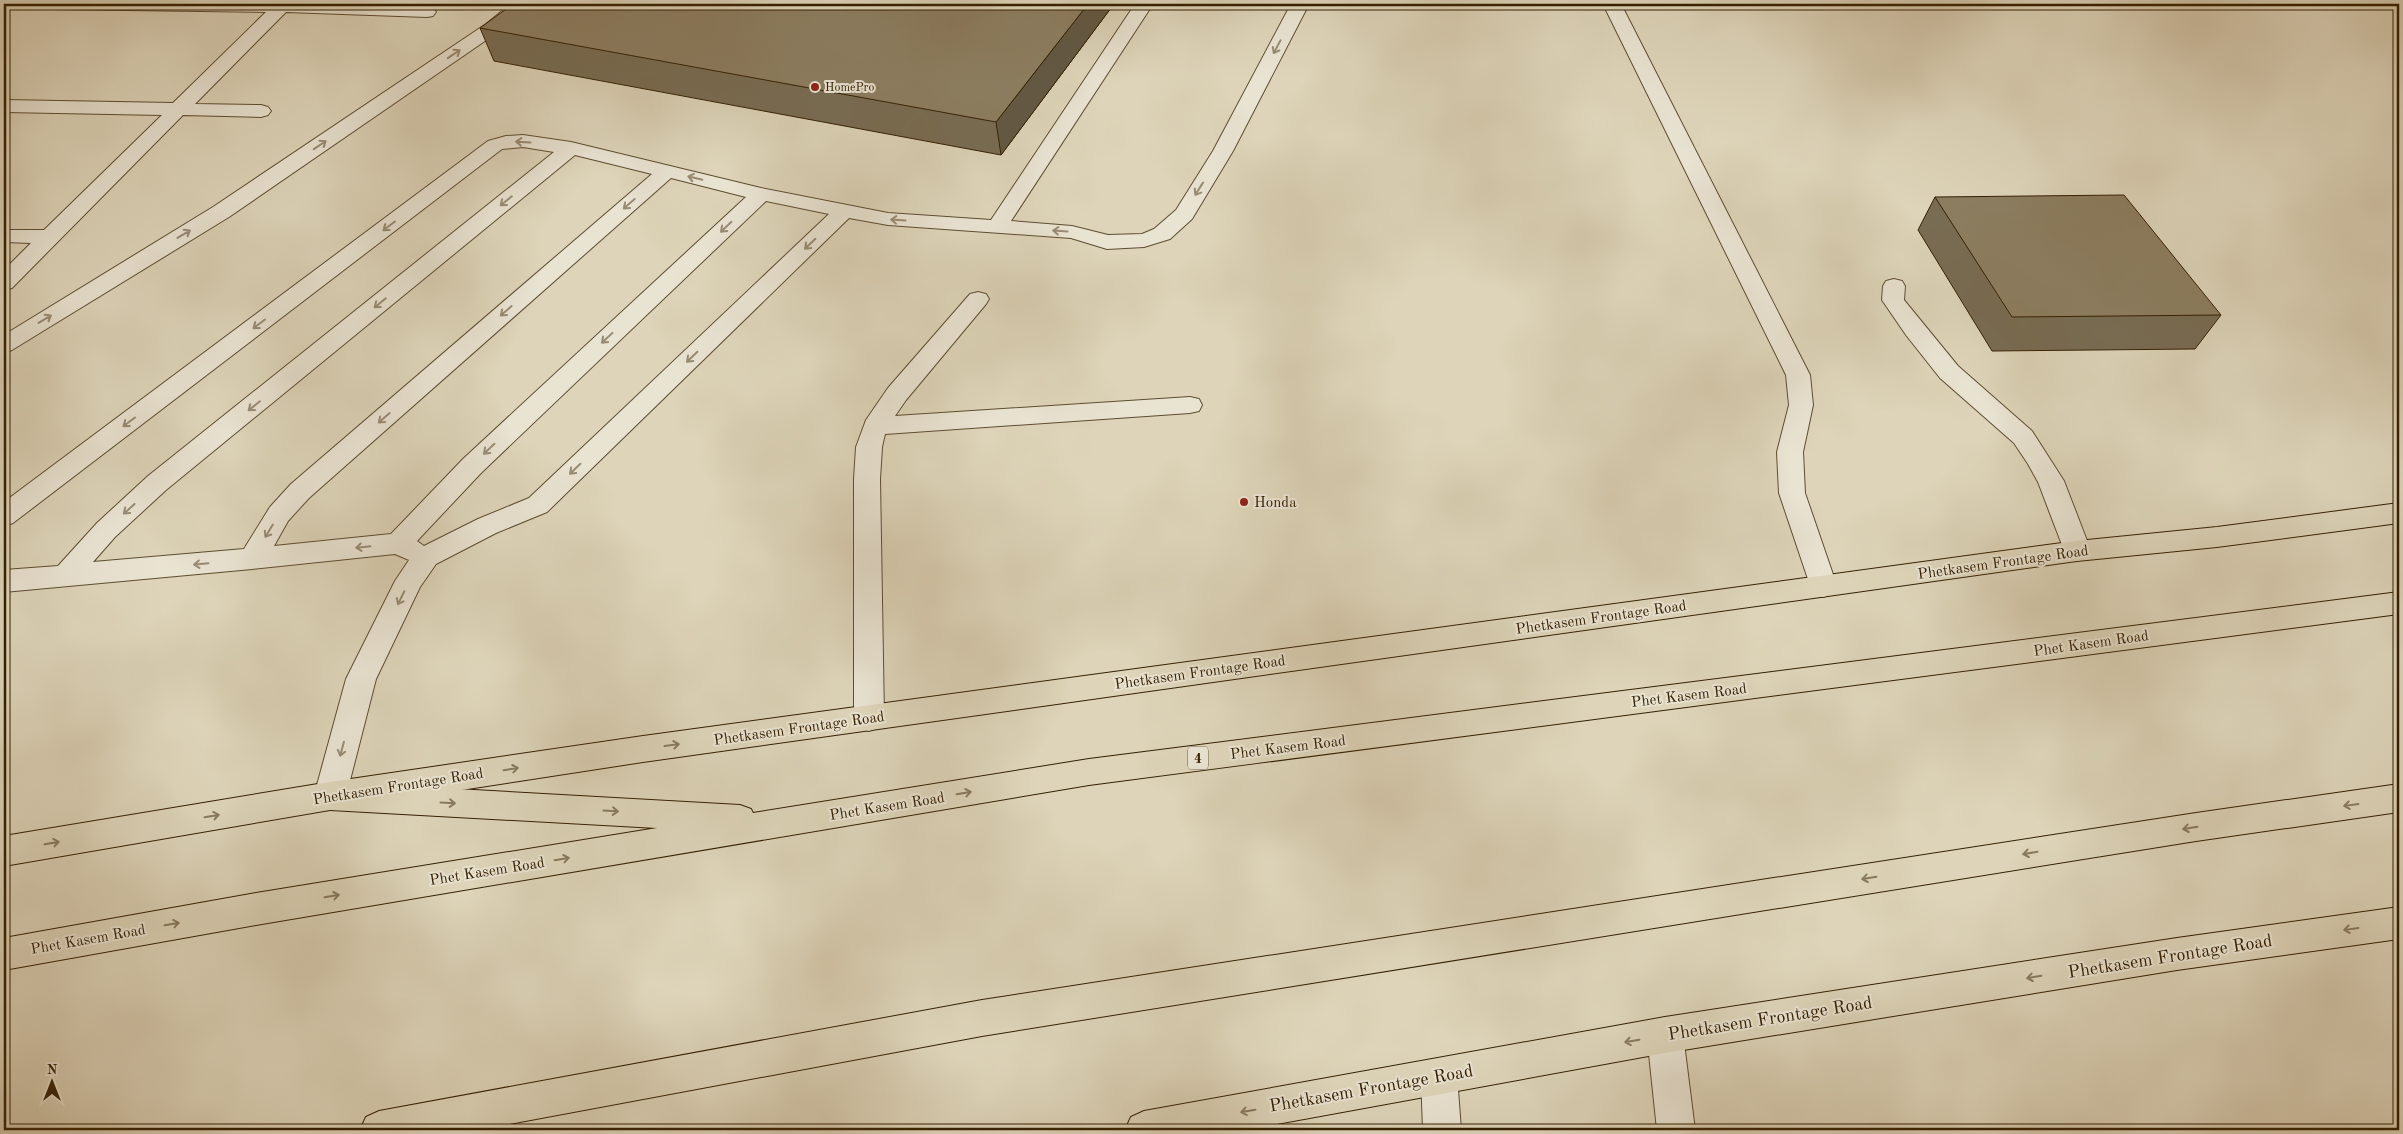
<svg xmlns="http://www.w3.org/2000/svg" width="2403" height="1134" viewBox="0 0 2403 1134" font-family="'Old Standard TT',serif">
	<style>
		.lines { fill: none; stroke-linecap: round; stroke-linejoin: round }
		.minor-casing { stroke: #5e4d30; stroke-width: 2 }
		.major-casing { stroke: #342002; stroke-width: 2 }
		.highway-casing { stroke: #342002; stroke-width: 2 }
		.minor { fill: #e9e3d2; fill-rule: evenodd }
		.major { fill: #ddd4b9; fill-rule: evenodd }
		.highway { fill: #ddd4b9; fill-rule: evenodd }
		.wall { fill: #786c53; stroke: #342002 }
		.shaded-wall { fill: #625844; stroke: #342002 }
		.building { fill: #8c7e61; stroke: #342002 }
		.oneway { stroke: #988b74 }
		.oneway2 { stroke: #887a5e }
		.poi-dot { fill: #8f2418; stroke: #e9e3d2; stroke-width: 2 }
		.labels { text-anchor: middle; stroke-width: 4; stroke-linejoin: round; paint-order: stroke }
		.far-poi-label { font-size: 12px; fill: #342002; stroke: #e9e3d2; text-anchor: start }
		.shield { fill: #e9e3d2; stroke: #6a5a40; stroke-width: 1 }
		.shield-label { font-size: 14px; font-weight: bold; fill: #342002 }
		.poi-label { font-size: 15px; fill: #342002; stroke: #e9e3d2; text-anchor: start }
		.street-label { font-size: 15px; fill: #342002; stroke: #e9e3d2 }
		.near-street-label { font-size: 18px; fill: #342002; stroke: #e9e3d2 }
	</style>
	<rect width="100%" height="100%" fill="#ddd4b9"/>
	<filter id="stains"><feTurbulence type="fractalNoise" baseFrequency=".004" numOctaves="4"/><feColorMatrix values="0 0 0 0 .2 0 0 0 0 .09 0 0 0 0 .02 0 0 0 .5 -.17"/></filter>
	<radialGradient id="worn" r=".72"><stop offset=".6" stop-color="#630" stop-opacity="0"/><stop offset="1" stop-color="#630" stop-opacity=".3"/></radialGradient>
	<g class="lines">
		<defs>
			<path id="minor" d="M42,4H341L427,7L433,8L436,12L433,16L427,17L286,12L195,104L261,105L268,107L271,111L268,115L261,117L183,115L12,288L4,290V270L31,243L4,242V230H44L162,115L4,112V100L173,103L266,12L51,9L45,8Z
				M511,4H531L498,32L229,217L12,350L4,353V335L213,207L486,24Z
				M1135,4H1153L1011,221L1072,226L1108,235L1142,234L1154,229L1176,210L1213,151L1291,4H1309L1233,151L1192,219L1170,239L1144,247L1107,249L1071,238L888,225L849,218L547,512L496,533L436,564L420,587L376,679L346,796L341,806L330,810L319,806L314,796L346,679L395,581L409,560L395,554L252,569L4,592V570L58,566L97,523L148,476L554,152L523,147L502,149L13,523L4,526V502L488,141L506,136L523,135L571,142L761,188L888,213L991,220ZM575,155L652,174L291,484L270,507L244,549L93,562L115,537L166,490ZM671,178L746,197L463,459L391,534L274,546L288,521L309,498ZM766,201L829,214L529,498L478,519L424,546L417,541L481,473Z
				M1603,4H1621L1810,375L1813,405L1803,452L1805,493L1837,586L1833,594L1823,597L1813,594L1779,493L1777,452L1789,405L1786,375Z
				M1894,279L1902,281L1905,286L1904,300L1958,366L2032,431L2064,481L2091,551L2087,558L2077,561L2067,558L2038,482L2028,464L2014,443L1940,378L1906,335L1882,300L1883,286L1886,281Z
				M978,292L986,294L989,299L986,304L906,400L895,416L1190,397L1199,399L1202,405L1199,411L1190,413L885,434L882,447L880,479L884,718L880,727L869,731L858,727L854,718V479L856,447L866,420L888,388L970,294Z
				M1665,1017L1678,1022L1683,1035L1695,1130H1657L1647,1035L1652,1022Z
				M1439,1058L1452,1063L1457,1076L1461,1130H1423L1421,1076L1426,1063Z"/>
			<path id="major" d="M2399,503V523L2217,547L2077,561L643,762L330,810L4,866V836L330,782L643,736L2077,541L2217,527Z
				M2399,907V939L2177,970L1665,1053L1244,1130H1125L1131,1117L1144,1111L1665,1017L2177,938Z"/>
			<path id="highway" d="M2399,592V614L1089,785L256,925L4,970V938L256,893L657,828L330,810L319,806L314,796L319,786L330,782L740,805L751,809L753,813L1089,759Z
				M2399,784V812L2196,841L982,1036L477,1130H360L366,1117L379,1111L982,1000L2196,813Z"/>
		</defs>
		<use href="#minor" class="minor-casing"/>
		<use href="#major" class="major-casing"/>
		<use href="#highway" class="highway-casing"/>
		<use href="#minor" class="minor"/>
		<use href="#major" class="major"/>
		<use href="#highway" class="highway"/>
	</g>
	<path class="wall" d="M1114,4L1001,155L494,61L480,28Z
		M1935,197L2221,315L2195,349L1992,351L1918,230Z"/>
	<path class="shaded-wall" d="M1088,4H1114L1001,155L996,122Z"/>
	<path class="building" d="M513,4H1088L996,122L480,28Z
		M2124,195L2221,315L2012,317L1935,197Z"/>
	<defs><path id="oneway-shaft" d="M-6 0H5M1.5-3L5.5 0L1.5 3" fill="none" stroke-width="1.6" stroke-linecap="round" stroke-linejoin="round" transform="scale(1.25)"/></defs>
	<g class="oneway">
		<use href="#oneway-shaft" transform="translate(1277 47) rotate(118)"/>
		<use href="#oneway-shaft" transform="translate(454 54) rotate(-34)"/>
		<use href="#oneway-shaft" transform="translate(523 142) rotate(-177)"/>
		<use href="#oneway-shaft" transform="translate(320 145) rotate(-34)"/>
		<use href="#oneway-shaft" transform="translate(695 178) rotate(-167)"/>
		<use href="#oneway-shaft" transform="translate(1199 189) rotate(122)"/>
		<use href="#oneway-shaft" transform="translate(506 201) rotate(141)"/>
		<use href="#oneway-shaft" transform="translate(629 204) rotate(139)"/>
		<use href="#oneway-shaft" transform="translate(898 220) rotate(-176)"/>
		<use href="#oneway-shaft" transform="translate(389 226) rotate(143)"/>
		<use href="#oneway-shaft" transform="translate(726 227) rotate(136)"/>
		<use href="#oneway-shaft" transform="translate(1060 231) rotate(-176)"/>
		<use href="#oneway-shaft" transform="translate(184 234) rotate(-31)"/>
		<use href="#oneway-shaft" transform="translate(810 244) rotate(136)"/>
		<use href="#oneway-shaft" transform="translate(380 303) rotate(141)"/>
		<use href="#oneway-shaft" transform="translate(506 311) rotate(139)"/>
		<use href="#oneway-shaft" transform="translate(45 319) rotate(-31)"/>
		<use href="#oneway-shaft" transform="translate(259 324) rotate(143)"/>
		<use href="#oneway-shaft" transform="translate(607 338) rotate(137)"/>
		<use href="#oneway-shaft" transform="translate(692 357) rotate(136)"/>
		<use href="#oneway-shaft" transform="translate(254 406) rotate(141)"/>
		<use href="#oneway-shaft" transform="translate(384 418) rotate(139)"/>
		<use href="#oneway-shaft" transform="translate(129 422) rotate(143)"/>
		<use href="#oneway-shaft" transform="translate(489 449) rotate(136)"/>
		<use href="#oneway-shaft" transform="translate(575 469) rotate(136)"/>
		<use href="#oneway-shaft" transform="translate(129 509) rotate(138)"/>
		<use href="#oneway-shaft" transform="translate(269 531) rotate(121)"/>
		<use href="#oneway-shaft" transform="translate(363 547) rotate(174)"/>
		<use href="#oneway-shaft" transform="translate(201 564) rotate(175)"/>
		<use href="#oneway-shaft" transform="translate(401 598) rotate(116)"/>
		<use href="#oneway-shaft" transform="translate(342 749) rotate(105)"/>
	</g>
	<g class="oneway2">
		<use href="#oneway-shaft" transform="translate(672 745) rotate(-8)"/>
		<use href="#oneway-shaft" transform="translate(511 769) rotate(-9)"/>
		<use href="#oneway-shaft" transform="translate(964 793) rotate(-9)"/>
		<use href="#oneway-shaft" transform="translate(448 803) rotate(3)"/>
		<use href="#oneway-shaft" transform="translate(2351 805) rotate(172)"/>
		<use href="#oneway-shaft" transform="translate(611 811) rotate(3)"/>
		<use href="#oneway-shaft" transform="translate(212 816) rotate(-10)"/>
		<use href="#oneway-shaft" transform="translate(2190 828) rotate(171)"/>
		<use href="#oneway-shaft" transform="translate(52 843) rotate(-10)"/>
		<use href="#oneway-shaft" transform="translate(2030 853) rotate(171)"/>
		<use href="#oneway-shaft" transform="translate(562 859) rotate(-9)"/>
		<use href="#oneway-shaft" transform="translate(1869 878) rotate(171)"/>
		<use href="#oneway-shaft" transform="translate(332 896) rotate(-9)"/>
		<use href="#oneway-shaft" transform="translate(172 924) rotate(-10)"/>
		<use href="#oneway-shaft" transform="translate(2351 929) rotate(172)"/>
		<use href="#oneway-shaft" transform="translate(2034 977) rotate(171)"/>
		<use href="#oneway-shaft" transform="translate(1632 1041) rotate(170)"/>
		<use href="#oneway-shaft" transform="translate(1248 1111) rotate(170)"/>
	</g>
	<g class="poi-dot">
		<circle cx="815" cy="87" r="5"/>
		<circle cx="1244" cy="502" r="5"/>
	</g>
	<g class="labels">
		<g class="far-poi-label">
			<text x="825" y="91">HomePro</text>
		</g>
		<rect class="shield" x="1188" y="746.5" width="20" height="23" rx="4"/>
		<g class="shield-label">
			<text x="1198" y="763">4</text>
		</g>
		<g class="poi-label">
			<text x="1254" y="507">Honda</text>
		</g>
		<g class="street-label">
			<text transform="translate(2003 562) rotate(-8)" y="5">Phetkasem Frontage Road</text>
			<text transform="translate(1601 617) rotate(-8)" y="5">Phetkasem Frontage Road</text>
			<text transform="translate(2091 643) rotate(-8)" y="5">Phet Kasem Road</text>
			<text transform="translate(1200 672) rotate(-8)" y="5">Phetkasem Frontage Road</text>
			<text transform="translate(1689 695) rotate(-7)" y="5">Phet Kasem Road</text>
			<text transform="translate(799 728) rotate(-8)" y="5">Phetkasem Frontage Road</text>
			<text transform="translate(1288 747) rotate(-7)" y="5">Phet Kasem Road</text>
			<text transform="translate(398 786) rotate(-9)" y="5">Phetkasem Frontage Road</text>
			<text transform="translate(887 806) rotate(-9)" y="5">Phet Kasem Road</text>
			<text transform="translate(487 871) rotate(-9)" y="5">Phet Kasem Road</text>
			<text transform="translate(88 939) rotate(-10)" y="5">Phet Kasem Road</text>
		</g>
		<g class="near-street-label">
			<text transform="translate(2170 956) rotate(-9)" y="6">Phetkasem Frontage Road</text>
			<text transform="translate(1770 1018) rotate(-9)" y="6">Phetkasem Frontage Road</text>
			<text transform="translate(1371 1088) rotate(-10)" y="6">Phetkasem Frontage Road</text>
		</g>
	</g>
	<rect width="2403" height="1134" fill="none" stroke="#ddd4b9" stroke-width="20"/>
	<rect x="5" y="5" width="2393" height="1124" fill="none" stroke="#342002" stroke-width="2.5"/>
	<rect x="10" y="10" width="2383" height="1114" fill="none" stroke="#342002"/>
	<g transform="translate(52 1082)" stroke="#e9e3d2" stroke-width="4" paint-order="stroke">
	<path d="M0-4L9 19L0 12L-9 19Z" fill="#342002"/>
	<text y="-8" font-size="14" font-weight="bold" text-anchor="middle" fill="#342002">N</text>
	</g>
	<rect width="100%" height="100%" filter="url(#stains)"/>
	<rect width="100%" height="100%" fill="url(#worn)"/>
</svg>
